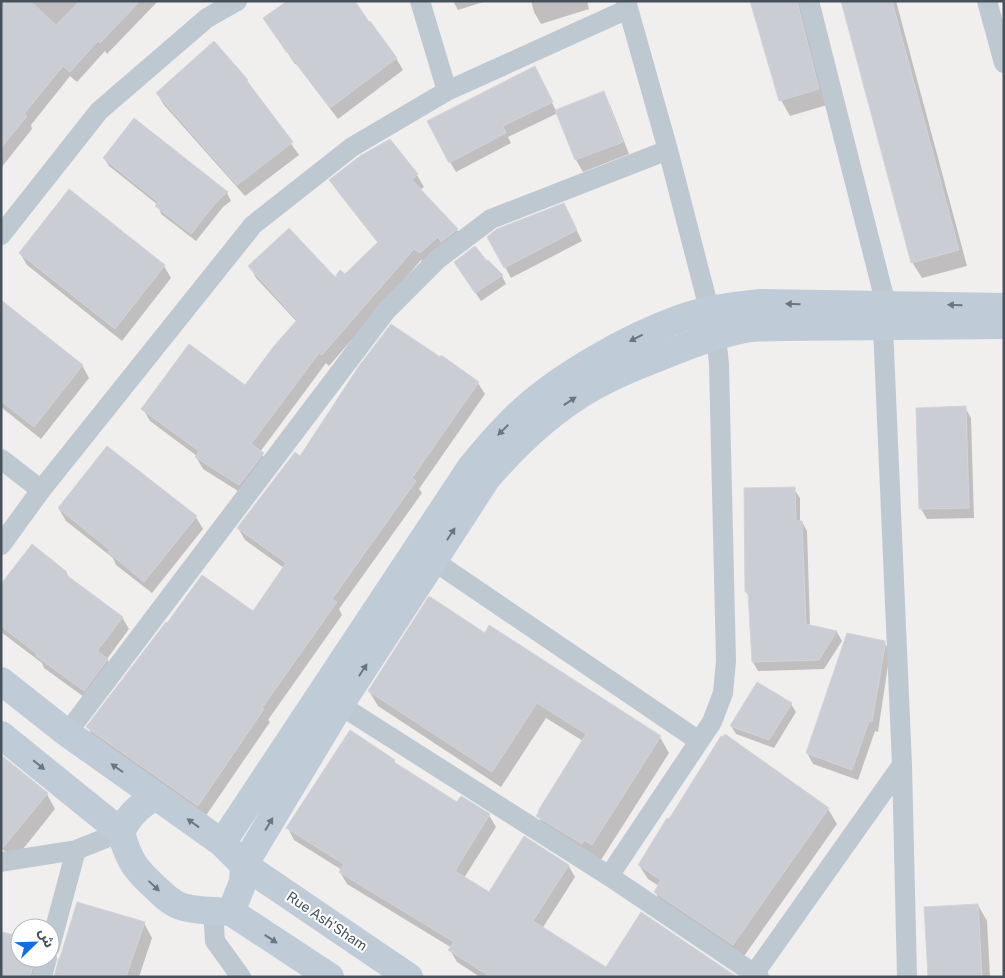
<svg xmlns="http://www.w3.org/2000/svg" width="1005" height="978" viewBox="0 0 1005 978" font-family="'Public Sans','Noto Sans Arabic',sans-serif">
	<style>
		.shadow { fill: #0003 }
		.building { fill: #cacdd3; stroke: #d2d4da }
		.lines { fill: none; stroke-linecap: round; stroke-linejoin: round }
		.street { stroke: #bec8d1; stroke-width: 20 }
		.secondary { stroke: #c0cbd8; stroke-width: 28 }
		.oneway { fill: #6b7681 }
		.labels { text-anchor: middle; stroke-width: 4; stroke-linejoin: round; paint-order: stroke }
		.street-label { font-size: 14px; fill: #46515c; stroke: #fff }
	</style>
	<rect width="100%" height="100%" fill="#f1eeee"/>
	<path class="shadow" d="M15,1H158L107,54L105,51L77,82L70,76L31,125L32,129L1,168V8Z
		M453,1H486L458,10Z
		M531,1H587L589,9L541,24L534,12Z
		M751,1H800L827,105L790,116L781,100Z
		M842,1H896L967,266L922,278L912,262Z
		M272,30L396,58L403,70L338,119L296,64H295Z
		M214,43L247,81L299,155L245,196L164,105L157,93Z
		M540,78L556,111L603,93L610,105L629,154L583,172L576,160L558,113L508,137L511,143L456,172L450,162Z
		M134,120L227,193L231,201L223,207L196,241L161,214L158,205L109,166L104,158Z
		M389,140L417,175L424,187L420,190L457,230L464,241L427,264L421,260L329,366L326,363L260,452L270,465L246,496L203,469L196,457L197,456L150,421L143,409L246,387L297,322L256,278L250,266L335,279L345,276L378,243L338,192L331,181Z
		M569,215L582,241L511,278L489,237Z
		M20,253L164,266L171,278L122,341L27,265Z
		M488,262L502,276L506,284L481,301L460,270Z
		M1,302L82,365L89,378L41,439L1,407Z
		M478,383L485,394L419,489L422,493L339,609L342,615L268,720L270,722L205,817L94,739L88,727L253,612L284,568L245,540L238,528L300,457Z
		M965,407L971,418L974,518L927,519L921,509Z
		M794,489L800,498V522H802L807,531L810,626L837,632L842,641L824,669L758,671L753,662L750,598L746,592Z
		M59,509L196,517L203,529L152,593L116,565L113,558L66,521Z
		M66,572L70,579L122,617L129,629L107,659L114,672L91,702L44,668L42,663L1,632V586Z
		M490,627L660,737L669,753L601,860L547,831L538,816L583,741L546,718L501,787L378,706L369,691L485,634Z
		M884,642L890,652L878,732L875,731L858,780L813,764L807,753Z
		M791,704L796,712L774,748L736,734L731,726Z
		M725,736L828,809L837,824L742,959L663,906L655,892L659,886L648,879L639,865Z
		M394,761L396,764L458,803L489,815L496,827L464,878L489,894L568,865L575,877L542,929L607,969L735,977H480L457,962L450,950L452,948L347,884L340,872L342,870L294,840L288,828Z
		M47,794L55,809L15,859L1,848Z
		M978,905L987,921L990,977H929Z
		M144,923L152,938L139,977H55L60,956L65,947Z
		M20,938V958H47L42,977H1Z"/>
	<path class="building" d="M1,1H30L56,25L80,1H140L100,43L98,41L70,72L63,66L24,114L27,116L1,148Z
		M287,1H355L369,22L370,21L397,58L330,108L288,52L287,53L263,18Z
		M750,1H797L819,89L779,101Z
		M841,1H892L959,250L911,263Z
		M214,41L248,80L247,81L293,142L237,185L156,93Z
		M535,66L553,102L503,126L506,133L449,163L427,121Z
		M604,91L623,142L575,160L555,110Z
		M134,118L228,192L219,199L191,234L155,206L158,202L103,158Z
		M390,139L418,174L412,180L458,229L441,242L438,237L420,253L414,249L322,355L319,353L251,444L264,453L239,485L195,457L199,451L141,409L189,344L245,385L274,346L297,320L248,266L289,228L335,277L340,270L345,274L378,242L329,180L360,156Z
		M69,189L165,265L115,329L19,253Z
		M564,203L577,230L504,268L487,237L497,229Z
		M475,246L487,261L488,260L503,275L475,293L454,262Z
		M1,300L83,365L34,427L1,401Z
		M391,324L440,357L441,355L479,382L412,478L416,481L332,599L337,602L262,708L264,709L198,806L86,727L166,622L167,623L202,575L253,611L286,563L237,528L295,452L300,456L359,366Z
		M966,406L969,508L919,509L916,408Z
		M107,446L197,516L144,582L108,552L110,550L58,508Z
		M795,487L796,521H802L806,624L837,631L819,660L752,662L748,592H745L744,488Z
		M32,544L67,572L65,574L123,617L97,651L108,659L84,691L36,656L37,654L1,626V584Z
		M429,596L485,633L489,625L661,736L592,845L584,840L582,844L536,816L539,812L538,811L586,734L537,703L492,772L368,691Z
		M847,633L885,641V646L872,722L869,721L852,770L806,753Z
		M757,682L792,703L769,740L730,726Z
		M350,730L395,760L394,762L457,802L461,796L490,814L455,871L486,890L489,892L524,836L569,865L533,921L606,967L641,912L737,977H491L448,950L454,942L339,872L344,864L286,828Z
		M725,734L829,808L733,945L654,892L661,880L638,865L667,818L669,819L721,736L723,737Z
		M1,755L48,793L1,850Z
		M77,902L145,922L126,977H54L59,958H60Z
		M978,904L982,977H928L924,907Z
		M1,932L20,936V958H35L30,977H1Z"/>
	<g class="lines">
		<path class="street" d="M420,1L447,91
			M809,1L886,305
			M987,1L1004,63
			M1,235L99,111L207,18L237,1
			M883,327L902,765L907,977
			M1,459L41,490
			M1,545L41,490L253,225L352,147L447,91L628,9
			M434,561L699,741
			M340,705L609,876L759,977
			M67,733L386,311L438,259L491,219L668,150
			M1,862L76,850
			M609,876L712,722L723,693L726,661L719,364L716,336L668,150L626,1
			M213,910L215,941L241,977
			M50,947L76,850L121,832
			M754,974L902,765
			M42,977L47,958"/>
		<path class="secondary" d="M1,681L67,733L156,796
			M1,735L121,832
			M222,843L471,467C486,449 500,432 517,416C557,377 627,338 679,319C706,309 733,306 761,303L1004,307
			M231,912L330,977
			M409,977L244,865L222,843L156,796C140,805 129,815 121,832C129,862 136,870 158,890C164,896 172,903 180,906C196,912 214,910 231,912L243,882L244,865L340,705L487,478C518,442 552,410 593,387C613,376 634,367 655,359C684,347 714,335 745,329C757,327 770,327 783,327L1004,325"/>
	</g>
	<defs><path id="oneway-solid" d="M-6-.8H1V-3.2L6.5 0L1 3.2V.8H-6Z" transform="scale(1.25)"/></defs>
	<g class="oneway">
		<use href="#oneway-solid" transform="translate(793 304) rotate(-179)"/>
		<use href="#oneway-solid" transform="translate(955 305) rotate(-179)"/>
		<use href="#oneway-solid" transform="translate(636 338) rotate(153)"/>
		<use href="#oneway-solid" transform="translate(570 401) rotate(-34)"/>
		<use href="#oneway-solid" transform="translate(503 430) rotate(135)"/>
		<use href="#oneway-solid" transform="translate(451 534) rotate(-57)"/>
		<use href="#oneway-solid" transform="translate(363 670) rotate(-57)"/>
		<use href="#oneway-solid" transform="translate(39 765) rotate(39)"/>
		<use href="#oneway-solid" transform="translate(117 768) rotate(-145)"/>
		<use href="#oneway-solid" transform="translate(193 823) rotate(-144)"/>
		<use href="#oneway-solid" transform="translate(269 824) rotate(-59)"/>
		<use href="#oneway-solid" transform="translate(154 886) rotate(43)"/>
		<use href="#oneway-solid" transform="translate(271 939) rotate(33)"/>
	</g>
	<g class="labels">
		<g class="street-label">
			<text transform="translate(327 921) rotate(34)" y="5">Rue Ash'Sham</text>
		</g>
	</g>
	<rect width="1005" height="978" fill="none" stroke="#46515c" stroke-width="5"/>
	<g transform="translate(35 943) rotate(67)"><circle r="24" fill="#ffffff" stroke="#b5b9be"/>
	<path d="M0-4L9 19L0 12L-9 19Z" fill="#146de4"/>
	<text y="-8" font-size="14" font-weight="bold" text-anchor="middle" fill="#46515c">ش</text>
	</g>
</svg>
